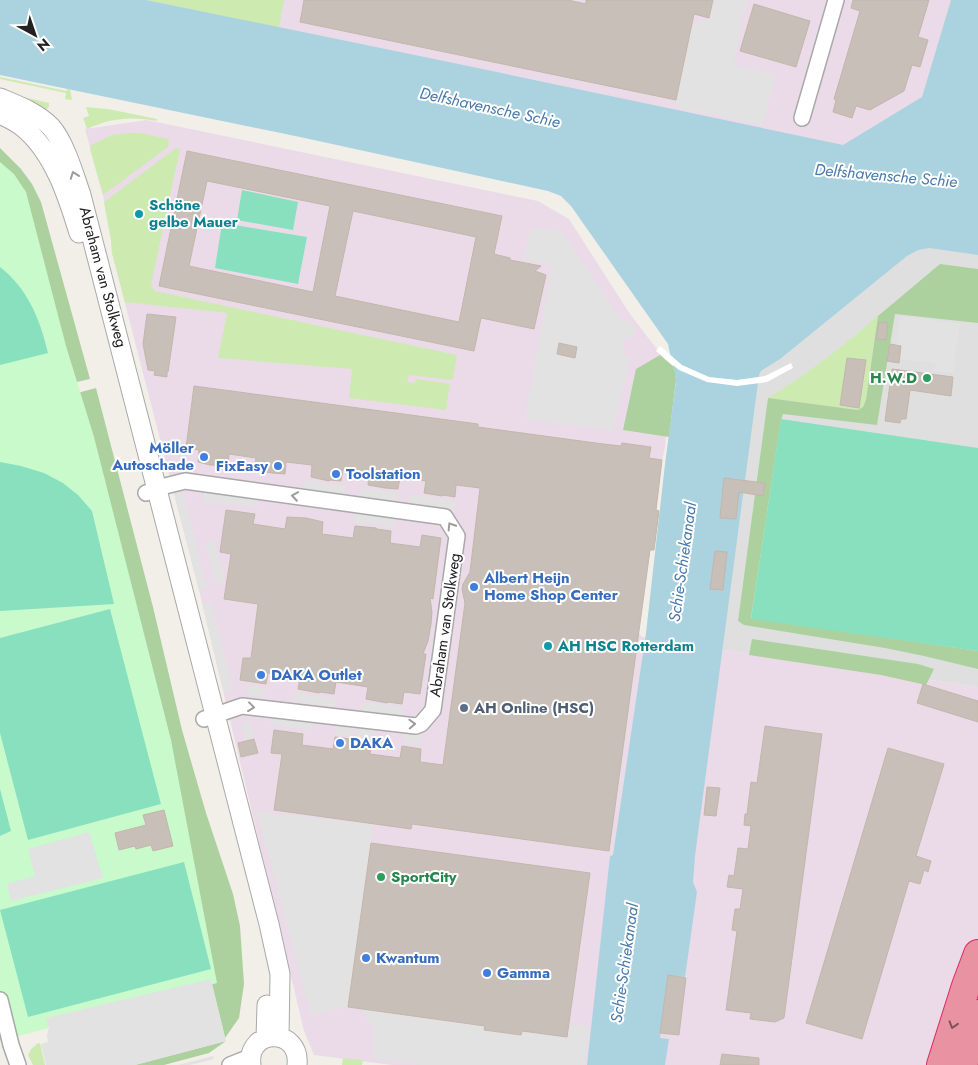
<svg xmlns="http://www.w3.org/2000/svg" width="978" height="1065" viewBox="0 0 978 1065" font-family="Jost,sans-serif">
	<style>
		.residential { fill: #e0dfdf }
		.industrial { fill: #ebdbe8 }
		.grass { fill: #cdebb0 }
		.forest { fill: #add19e }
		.park { fill: #c8facc }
		.pitch { fill: #88e0be }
		.parking { fill: #e2e2e2 }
		.water { fill: #aad3df }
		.pier { fill: #fff }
		.building { fill: #c7bfb8; stroke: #c4b6ab; fill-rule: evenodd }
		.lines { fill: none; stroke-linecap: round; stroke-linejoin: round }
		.minor-casing { stroke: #a9a9a9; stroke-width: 18 }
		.tertiary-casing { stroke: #a9a9a9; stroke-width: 21 }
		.motorway-casing { stroke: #dc2a67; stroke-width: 30 }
		.minor { stroke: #fff; stroke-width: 15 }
		.tertiary { stroke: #fff; stroke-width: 19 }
		.motorway { stroke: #e892a2; stroke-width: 28 }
		.oneway { stroke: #9c9c9c }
		.oneway2 { stroke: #7b545c }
		.culture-dot { fill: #0f9aa8; stroke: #fff; stroke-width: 2 }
		.leisure-dot { fill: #2e9e5b; stroke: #fff; stroke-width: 2 }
		.shop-dot { fill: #3f7fe0; stroke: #fff; stroke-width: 2 }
		.service-dot { fill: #5c6f8a; stroke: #fff; stroke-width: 2 }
		.labels { text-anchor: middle; stroke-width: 4; stroke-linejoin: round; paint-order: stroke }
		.culture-label { font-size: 15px; font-weight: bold; fill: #0d838f; stroke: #fff; text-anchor: start }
		.street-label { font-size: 15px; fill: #222; stroke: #fff }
		.leisure-label { font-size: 15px; font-weight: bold; fill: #27864d; stroke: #fff; text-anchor: end }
		.shop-label { font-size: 15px; font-weight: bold; fill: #366cbe; stroke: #fff; text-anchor: start }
		.service-label { font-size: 15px; font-weight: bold; fill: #4e5e75; stroke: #fff; text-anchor: start }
		.water-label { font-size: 16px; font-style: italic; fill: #4a7aab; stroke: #fff }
	</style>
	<rect width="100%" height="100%" fill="#f2efe9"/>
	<path class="residential" d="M922,238L978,246V687L710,648L752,362Z"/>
	<path class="industrial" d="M60,0H975L945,104L832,158Z
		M147,120L538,201L569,219L630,314L672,369L665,447L628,621L642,637L710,648L978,687V1065H392L314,1055L304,1031L199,590L112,253L111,240L103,195L85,129Z"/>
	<path class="grass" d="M146,0H284L279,28Z
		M0,77L66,91L68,89H70L72,100L65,99L66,93L0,79Z
		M24,97L49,103V107L40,115L23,104Z
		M86,107L108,109L157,119V121C131,116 110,118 87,129L83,118L89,116Z
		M129,133H141L169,139L168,147L103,195L90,149L91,145L112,135Z
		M176,148L180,149L151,285L155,291L457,355L453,378L451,380L409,375L407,382L414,383L416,379L450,384L446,410L349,398L352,369L218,358L227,313L125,302L112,253L111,240L104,202Z
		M878,316L866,400L863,407L859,410L768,398C807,375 844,345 878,316Z
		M40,1043L45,1065H33L28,1055L32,1048L36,1045V1044Z
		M343,1058L363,1060L362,1065H342Z"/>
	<path class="forest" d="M0,148L21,169L32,184L41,202L90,379L59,386L0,175Z
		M940,264L978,269V323L895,314L877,425L783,414L781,420L751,618L978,651V669L924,656L885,648L744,625L738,621L768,398L858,410L863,407L866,400L878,316Z
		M660,355L675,368L676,380L669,437L623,430L636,369Z
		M96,388L153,607L182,730L206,813L233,894L240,926L244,984L239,1018L225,1038L66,396Z
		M752,639L918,664L934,669L926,685L881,675L749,655Z
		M226,1041L209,1053L164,1065H135Z"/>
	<path class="park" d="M0,162L14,174L26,192L66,346L94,437L171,740L217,983L0,1041Z"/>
	<path class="pitch" d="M242,190L298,202L293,230L237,220Z
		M222,223L307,237L298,284L215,268Z
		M0,267C28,289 40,319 48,353L0,365Z
		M781,419L978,448V651L751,619Z
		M0,462L21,466L44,473L63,483L78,495L92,511L114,604L0,611Z
		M110,609L161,804L28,840L0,733V638Z
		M0,789L11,831L0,836Z
		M184,862L211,969L28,1017L0,910Z"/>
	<path class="parking" d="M713,0H747L733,65L776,75L762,125L675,107L691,26L709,17Z
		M531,227L562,232L618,317L636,326L632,339L625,337L623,348L621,356L631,357L613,431L525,419L552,265L524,259Z
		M901,316L960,323L953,373L936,371L935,363L893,358Z
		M305,480L345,486L344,494L304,489Z
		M362,488L397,492L396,501L361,497Z
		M183,491L207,588L199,590L174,494Z
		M203,492L258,499L257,508L202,501Z
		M410,495L456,501L455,509L409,504Z
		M354,513L396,519L395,527L353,522Z
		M215,540L225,581L216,583L206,543Z
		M211,602L233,690L224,692L202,604Z
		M248,686L266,689L264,698L247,695Z
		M295,692L335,699L334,707L293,701Z
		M363,702L404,707L402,716L362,711Z
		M270,715L311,721L310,730L269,724Z
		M249,721L254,738L245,740L241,723Z
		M337,725L354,727L353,736L336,734Z
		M358,727L376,730L374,739L357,736Z
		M405,734L422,736L421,745L404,743Z
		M257,812L373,824L350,1006L311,1015Z
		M89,832L103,878L11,901L7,884L35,876L28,849Z
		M211,979L226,1041L135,1065H46L41,1044L48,1042L47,1035L49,1028L46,1018Z
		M361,1008L568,1038L571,1024L590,1028L585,1065H419L372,1059L373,1028Z
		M213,1056L214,1059L190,1065H178Z"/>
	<path class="water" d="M0,0H146L449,62L843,145L922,97L951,0H978V255L929,248L918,250L907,256L780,359L761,371L759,375L695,856L693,882L697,892L685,977L668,976L660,1038L669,1039L665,1065H587L610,856L613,855L646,633L665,464L676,381C675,368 670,356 668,344L571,206L561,196L548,191L300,137L0,75Z"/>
	<path class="pier" d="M660,346L682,365L709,377L737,380L765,376L791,363L793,368L767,382L737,386L707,382L679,370L656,351Z"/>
	<path class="building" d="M304,0H568L586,4V0H713L709,18L694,14L676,100L300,22Z
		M853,0H929L918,37L928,40L920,67L912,65L904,91L870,110L856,106L852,118L833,112L836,100L834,99L860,11L851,8Z
		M754,4L810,21L796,67L740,51Z
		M187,151L502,216L494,254L510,258V260L541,266L535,271L546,275L534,329L481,318L474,351L159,286ZM207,181L330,206L313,292L189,266ZM353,211L476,237L459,322L335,296Z
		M147,314L176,317L168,372H167V377L154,375L155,371L148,370L143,344Z
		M879,322L888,323L886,340L876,339Z
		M559,343L577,347L575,358L557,354Z
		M890,344L901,346L899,363L887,361Z
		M847,358L866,360L859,408L840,405Z
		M892,369L953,377L951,396L910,390L906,419H901L900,423L885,421Z
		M194,386L478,424V427L603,444L621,446L622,443L651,447L649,458L662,460L656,510L659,511L654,550H650L609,851L412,824L411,829L274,810L282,754L271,753L274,730L303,734L302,745L333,749L335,737L350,739L351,738L371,742L370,754L400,758L402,746L421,749L420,762L443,765L465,603L462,589L463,584L470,572L480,488L456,485L455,497L443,495L442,496L424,493L426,481L400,477L398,489L385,488L368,485L369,473L343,469L341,481L330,480L329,481L311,477L312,465L286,462L285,474L272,473L254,470L256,458L229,454L228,466L210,465L198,462L199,450L186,448Z
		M724,478L765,483L763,496L739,492L736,519L720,518Z
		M226,510L255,514L253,524L285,529L287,517L306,518L323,522L322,534L353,538L355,526L376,528L377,529L391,531L390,543L420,547L422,535L441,538L433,599L430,598L432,612L431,623V624L428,641L423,654H426L420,694L404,692L402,704L388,702L387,703L366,699L368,687L336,682L334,694L320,692L319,693L298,689L300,678L268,673L266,684L240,680L243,658H251L258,604L224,599L231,554L220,552Z
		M715,551L727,552L723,590L710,589Z
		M923,684L978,701V722L917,703Z
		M765,726L822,734L784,1018L775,1022L750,1019L751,1013L726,1010L737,931L732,930L735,909H740L743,889L727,887L729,875L734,876L738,848L748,849L751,826L744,825L745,814H747L751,782L757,783Z
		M254,739L258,753L241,757L238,743Z
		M888,748L944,764L916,856L931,861L928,872L924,870L920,884L909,881L862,1039L806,1023Z
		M707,787L720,788L716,816L704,815Z
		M164,810L173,846L153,851L151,845L136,849L135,846L119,850L115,833L146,825L143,815Z
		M371,843L590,873L567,1037L522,1031L521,1035L484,1030L485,1026L348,1007Z
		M668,975L686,978L679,1035L660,1033Z
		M722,1054L759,1058V1065H720Z"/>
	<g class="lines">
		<defs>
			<path id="minor" d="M802,118L836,0
				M146,493L165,486L185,481L445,517L457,536L433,710L421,724L416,726L242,706L204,719
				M0,1000L11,1045L18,1065
				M230,1065L250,1057"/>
			<path id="tertiary" d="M0,98C17,105 38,113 51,127C65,143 74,175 81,195L269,924L280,974L279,1037
				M0,114C8,118 17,122 24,128C54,153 68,197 79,233
				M266,1038L267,1005
				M251,1065C246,1028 301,1027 297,1065"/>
			<path id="motorway" d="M941,1065L966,986L978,954
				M963,1065L978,1014"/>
		</defs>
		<use href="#minor" class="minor-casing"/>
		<use href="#tertiary" class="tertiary-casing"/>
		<use href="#motorway" class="motorway-casing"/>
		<use href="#minor" class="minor"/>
		<use href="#tertiary" class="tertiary"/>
		<use href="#motorway" class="motorway"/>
	</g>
	<defs><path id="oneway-chevron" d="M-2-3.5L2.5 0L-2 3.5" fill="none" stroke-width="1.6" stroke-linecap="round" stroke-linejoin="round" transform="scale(1.25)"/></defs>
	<g class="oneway">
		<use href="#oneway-chevron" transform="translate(74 175) rotate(-110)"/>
		<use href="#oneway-chevron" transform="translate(295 496) rotate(-172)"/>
		<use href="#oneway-chevron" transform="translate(451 526) rotate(-122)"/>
		<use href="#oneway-chevron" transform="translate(251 707) rotate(7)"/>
		<use href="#oneway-chevron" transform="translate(412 724) rotate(-2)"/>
	</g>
	<use class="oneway2" href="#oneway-chevron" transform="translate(953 1025) rotate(107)"/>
	<g class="culture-dot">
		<circle cx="139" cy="214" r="5"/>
		<circle cx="548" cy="646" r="5"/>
	</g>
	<g class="leisure-dot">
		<circle cx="927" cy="378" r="5"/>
		<circle cx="381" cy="877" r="5"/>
	</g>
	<g class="shop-dot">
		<circle cx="204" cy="457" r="5"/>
		<circle cx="278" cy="466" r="5"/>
		<circle cx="336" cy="474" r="5"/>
		<circle cx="474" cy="587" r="5"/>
		<circle cx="261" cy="675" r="5"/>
		<circle cx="340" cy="743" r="5"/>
		<circle cx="366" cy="958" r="5"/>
		<circle cx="487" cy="973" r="5"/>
	</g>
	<circle class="service-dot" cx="464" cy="708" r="5"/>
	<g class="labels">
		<g class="culture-label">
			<text x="149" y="210">Schöne<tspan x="149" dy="17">gelbe Mauer</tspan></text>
			<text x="558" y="651">AH HSC Rotterdam</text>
		</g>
		<g class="street-label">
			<text transform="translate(103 277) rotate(75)" y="5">Abraham van Stolkweg</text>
			<text transform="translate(445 625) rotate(-82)" y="5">Abraham van Stolkweg</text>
		</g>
		<g class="leisure-label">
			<text x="917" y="383">H.W.D</text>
			<text x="391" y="882" text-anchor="start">SportCity</text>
		</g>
		<g class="shop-label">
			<text x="194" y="453" text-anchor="end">Möller<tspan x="194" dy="17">Autoschade</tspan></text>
			<text x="268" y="471" text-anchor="end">FixEasy</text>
			<text x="346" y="479">Toolstation</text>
			<text x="484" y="583">Albert Heijn<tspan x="484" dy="17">Home Shop Center</tspan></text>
			<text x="271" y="680">DAKA Outlet</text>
			<text x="350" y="748">DAKA</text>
			<text x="376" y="963">Kwantum</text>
			<text x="497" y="978">Gamma</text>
		</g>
		<g class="service-label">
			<text x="474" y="713">AH Online (HSC)</text>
		</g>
		<g class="water-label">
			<text transform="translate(490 107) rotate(12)" y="6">Delfshavensche Schie</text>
			<text transform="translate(886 175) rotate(5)" y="6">Delfshavensche Schie</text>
			<text transform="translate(682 562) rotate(-82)" y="6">Schie-Schiekanaal</text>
			<text transform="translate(624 963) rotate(-82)" y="6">Schie-Schiekanaal</text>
		</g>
	</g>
	<g transform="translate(35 35) rotate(140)" stroke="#ffffff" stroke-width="4" paint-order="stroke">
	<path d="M0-4L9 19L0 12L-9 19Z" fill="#222222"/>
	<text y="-8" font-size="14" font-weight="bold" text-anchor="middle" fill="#222222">N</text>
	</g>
</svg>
